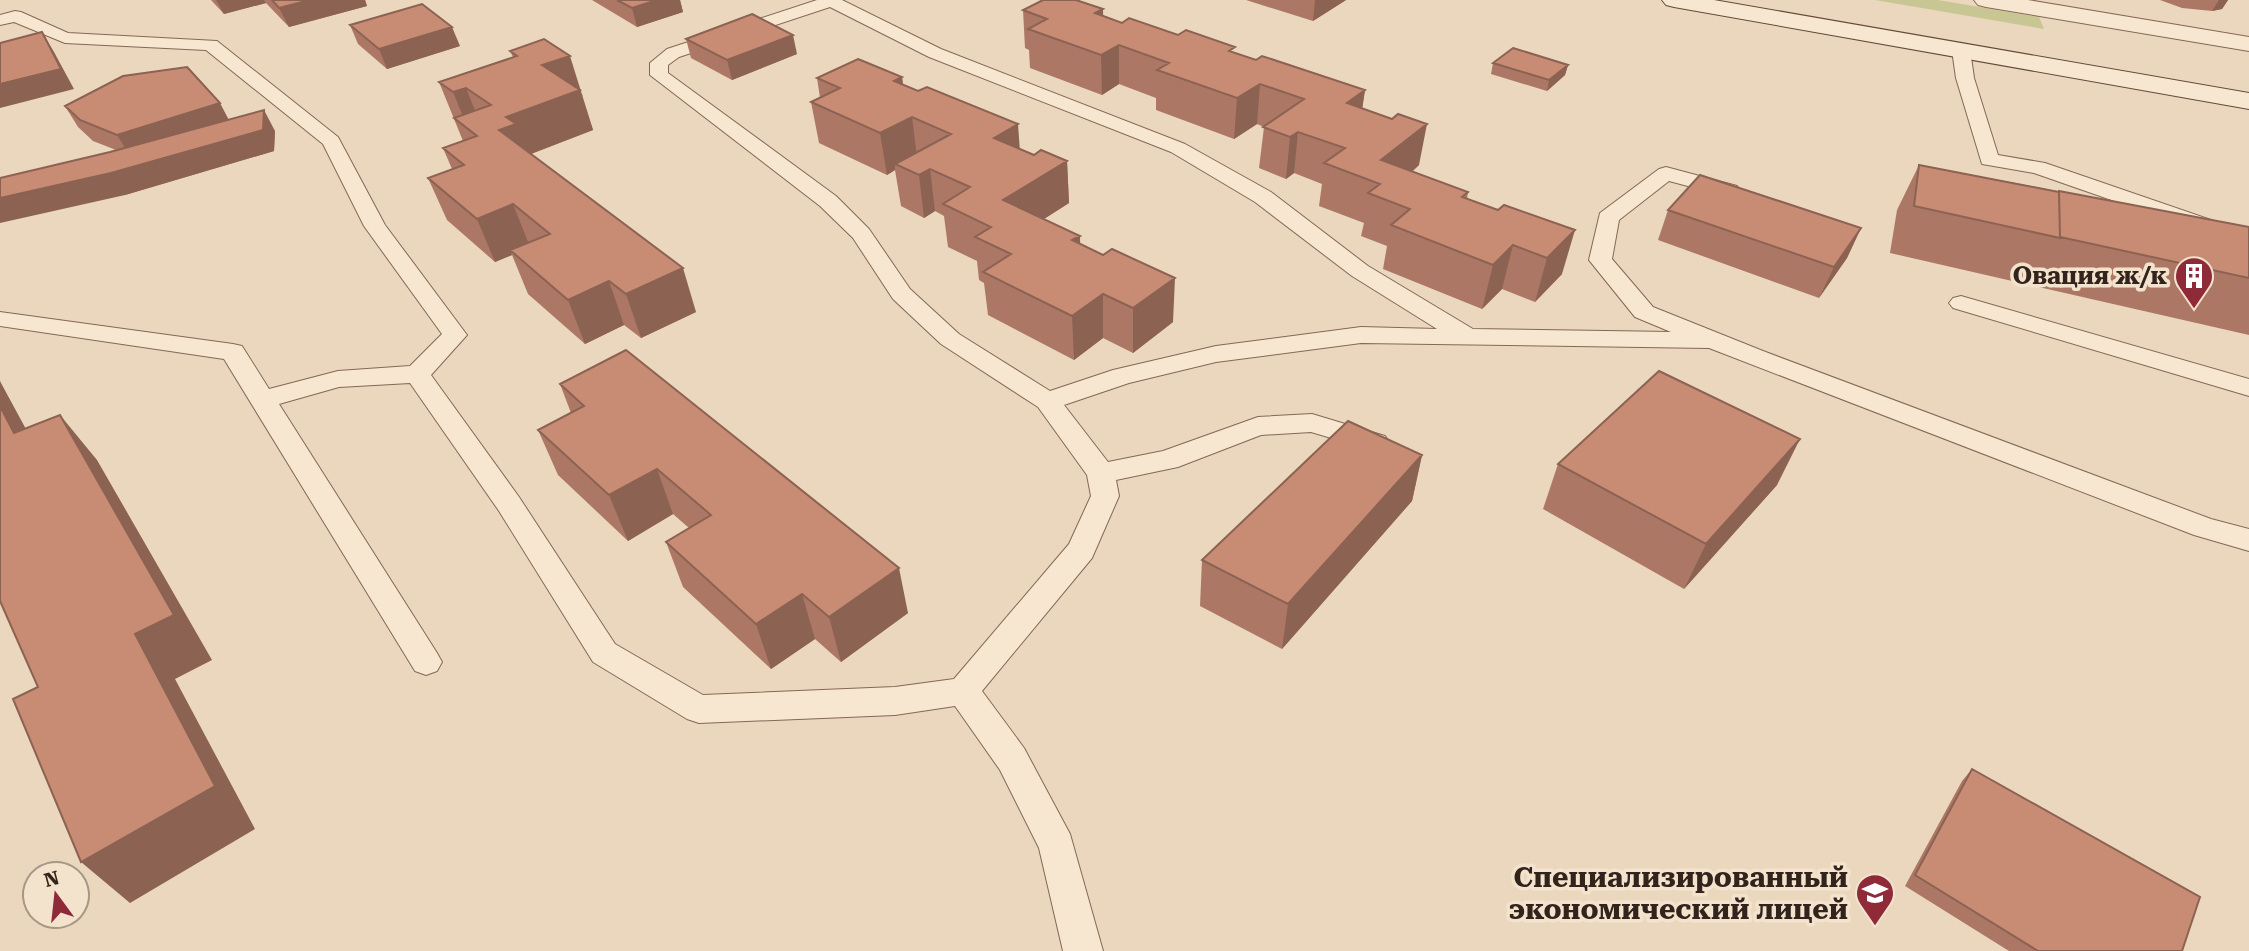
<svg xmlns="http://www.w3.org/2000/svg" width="2249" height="951" viewBox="0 0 2249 951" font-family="'Roboto Serif',serif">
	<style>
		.green { fill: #c8c793 }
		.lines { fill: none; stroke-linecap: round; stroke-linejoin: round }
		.lane-casing { stroke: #836857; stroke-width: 2 }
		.street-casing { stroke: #836857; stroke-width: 2 }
		.secondary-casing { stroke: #644a3b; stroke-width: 2 }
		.lane { fill: #f7e6d0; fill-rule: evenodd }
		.street { fill: #f7e6d0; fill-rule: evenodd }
		.secondary { fill: #f7e6d0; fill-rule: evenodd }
		.wall { fill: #ac7865 }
		.shaded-wall { fill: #8c6252 }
		.building { fill: #c88c75; stroke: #8c6252; stroke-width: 2 }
		.labels { text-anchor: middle; stroke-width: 7; stroke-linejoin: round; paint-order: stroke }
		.poi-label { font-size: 24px; font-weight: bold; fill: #32241c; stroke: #f3e3cd; text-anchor: end }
		.near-poi-label { font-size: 28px; font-weight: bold; fill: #32241c; stroke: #f3e3cd; text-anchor: end }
	</style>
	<rect width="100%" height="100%" fill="#ebd7be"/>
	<path class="green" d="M1875,0H1938L2039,17L2044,29Z"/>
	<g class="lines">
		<defs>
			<path id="lane" d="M817,0H842L941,49L1185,144L1271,192L1368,266L1473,329L1671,332L1635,317L1589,260L1600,213L1659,169L1666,167L1737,186L1740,191L1737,196L1729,197L1669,181L1619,220L1612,259L1653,307L1763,351L2211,519L2249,529V551L2194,535L1709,348L1361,343L1216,362L1129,383L1064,405L1108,462L1163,451L1258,417L1312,414L1385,436L1389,442L1385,448L1375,451L1311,432L1261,435L1178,467L1116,480L1119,496L1092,558L982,691L1024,748L1070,834L1103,951H1063L1039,848L1000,770L955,706L895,715L699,723L687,719L593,662L499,511L410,383L339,387L279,404L437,653L442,662L437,671L426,675L415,671L224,359L0,326V312L233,344L242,346L269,389L338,371L410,366L442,334L364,226L323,144L206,50L65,43L14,22L0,25V15L15,11L21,12L68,33L217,41L338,137L385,225L467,335L431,375L519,497L615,644L703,695L895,687L954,679L1069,544L1091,496L1087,475L1038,407L941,344L893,299L853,238L820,206L650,75V63L667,49ZM830,7L929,57L1171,152L1255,202L1352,276L1437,329L1361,327L1216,346L1113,370L1050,391L959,334L910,289L869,229L836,196L668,73V65L679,57Z
				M1961,45L1970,50L1974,78L1998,155L2045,163L2249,233V248L2034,173L1982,164L1956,78L1952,50Z
				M1961,296L2249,379V396L1953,308L1949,303L1953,298Z"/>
			<path id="street" d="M1974,0H2028L2249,37V51L1986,7L1978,5Z"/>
			<path id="secondary" d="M1662,0H1714L2249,93V109L1674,7L1666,5Z"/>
		</defs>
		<use href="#lane" class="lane-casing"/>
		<use href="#street" class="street-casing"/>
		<use href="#secondary" class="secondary-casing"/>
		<use href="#lane" class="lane"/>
		<use href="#street" class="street"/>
		<use href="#secondary" class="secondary"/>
	</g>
	<path class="wall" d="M211,0H365L367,6L289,27L266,3L224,14Z
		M592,0H680L683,12L637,27Z
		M1246,0H1346L1313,21Z
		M2160,0H2228L2222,9L2212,11L2182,8Z
		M1103,9V16L1122,23L1235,53L1256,60L1365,90L1362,108L1419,165L1412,172L1468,192L1467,199L1498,210L1504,205L1562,274L1535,302L1502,289L1482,309L1383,269L1387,246L1361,236L1364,223L1319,206L1322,184L1294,173L1286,179L1259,168L1264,127L1257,124L1234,139L1156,110V98L1119,84L1102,95L1030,68L1029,50L1025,48L1023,10Z
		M350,25L460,46L387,69L358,44Z
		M686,39L797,54L732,80L691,58Z
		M510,51L583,95L582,96L593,130L531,154L696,312L641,338L624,325L585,344L528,294L512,255L495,262L447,220L428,178L452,169L443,148L463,141L439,82L513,57Z
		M1493,63L1568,65L1565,75L1547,91L1491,74Z
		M902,77L903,85L1020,149L1034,155L1067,161L1069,203L1044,219L1080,236V244L1173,322L1133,353L1103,338L1074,360L988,315L984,283L979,280L977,261L948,247L944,216L935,211L924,218L901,206L895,170L887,175L819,143L811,102L820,98L817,78Z
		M65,106L229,120L275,131L274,151L125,195L116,150L93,141L78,127Z
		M1919,165L2249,227V335L1890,253L1897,210Z
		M1668,210L1861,228L1847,258L1819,298L1658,240Z
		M560,384L908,613L841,662L815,639L771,669L683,587L666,542L689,528L673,514L628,541L558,475L538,430L571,413Z
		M1422,455L1412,501L1282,649L1200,606L1202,560Z
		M1558,464L1777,485L1684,589L1543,509Z
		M1972,769L2182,951H2009L1905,886L1962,781Z"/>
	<path class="shaded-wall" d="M216,0H264L266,3L224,14Z
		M310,0H365L367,6L289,27L279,8Z
		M657,0H680L683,12L637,27L632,8Z
		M1315,0H1346L1313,21Z
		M2219,0H2228L2222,9L2212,11Z
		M1103,9L1104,48L1095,13Z
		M452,27L460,46L387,69L379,49Z
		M42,32L54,52L74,89L0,108V84Z
		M793,35L797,54L732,80L727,60Z
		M1119,45V84L1102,95L1101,55Z
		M570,56L593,130L528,155L499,130L506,117L542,65Z
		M1568,65L1565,75L1547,91L1549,80Z
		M902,77L907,117L894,81Z
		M1260,84L1257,124L1234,139L1237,98Z
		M466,88L482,128L468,129L453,92Z
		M1365,90L1359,131L1347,103Z
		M220,103L231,124L130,156L117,135Z
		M264,110L275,131L274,151L125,195L0,223V198Z
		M912,117L917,158L895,164V170L887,175L880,133Z
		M1018,124L1021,166L994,138Z
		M1427,124L1419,165L1380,198L1381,160Z
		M1298,132L1294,173L1286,179L1290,137Z
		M1067,161L1069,203L1006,243L1003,200Z
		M930,169L935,211L924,218L919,175Z
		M513,204L530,247L510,250L512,255L495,262L477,219Z
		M1861,228L1847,258L1819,298L1834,267Z
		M1575,230L1562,274L1535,302L1547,258Z
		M1080,236L1081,279L1072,240Z
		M1513,245L1502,289L1482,309L1493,265Z
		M683,268L696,312L641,338L626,294Z
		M1175,278L1173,322L1133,353V308Z
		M609,281L624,325L585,344L568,300Z
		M1103,294V338L1074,360L1072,316Z
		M0,381L1,383L53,479L14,433L0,406Z
		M60,415L97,460L212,660L175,679L255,829L130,903L81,862Z
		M1800,439L1777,485L1684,589L1706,544Z
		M1422,455L1412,501L1282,649L1288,604Z
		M657,469L673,514L628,541L609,495Z
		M899,568L908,613L841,662L829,617Z
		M802,594L815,639L771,669L756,624Z"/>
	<path class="building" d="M272,0H310L279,8Z
		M617,0H657L632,8Z
		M1043,0H1076L1103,9L1095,13L1122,23L1129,18L1178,35L1186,30L1235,47L1229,51L1256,60L1262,56L1365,90L1347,103L1392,119L1398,114L1427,124L1381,160L1468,192L1462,197L1498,210L1504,205L1575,230L1547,258L1513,245L1493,265L1391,225L1410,209L1368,193L1380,184L1324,163L1345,148L1298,132L1290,137L1263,127L1304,99L1260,84L1237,98L1157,70L1169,63L1119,45L1101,55L1028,29L1047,19L1023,10Z
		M422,4L452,27L379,49L350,25Z
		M752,14L793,35L727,60L686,39Z
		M42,32L61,69L0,84V43Z
		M544,39L570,56L542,65L580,90L506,117L516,124L499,130L683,268L626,294L609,281L568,300L510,250L550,234L513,204L477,219L428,178L464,165L443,148L477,136L454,118L491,105L466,88L453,92L439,82L517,56L510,51Z
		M1513,48L1568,65L1549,80L1493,63Z
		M858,59L902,77L894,81L918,91L927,87L1018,124L994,138L1034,155L1041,150L1067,161L1003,200L1080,236L1072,240L1103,255L1112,249L1175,278L1133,308L1103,294L1072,316L983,272L1011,254L975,237L991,227L943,204L970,187L930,169L919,175L895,164L951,134L912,117L880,133L811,102L840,88L817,78Z
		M187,67L220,103L117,135L80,120L65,106L123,76Z
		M264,110L263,130L111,173L0,198V178L110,152Z
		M1919,165L2059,192L2060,238L1914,206Z
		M1700,175L1861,228L1834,267L1668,210Z
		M2059,191L2249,227V278L2060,237Z
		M626,350L899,568L829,617L802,594L756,624L666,542L711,515L657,469L609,495L538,430L584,406L560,384Z
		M1659,371L1800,439L1706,544L1558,464Z
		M0,406L14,433L60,415L174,615L135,634L215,786L81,862L13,699L38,687L0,601Z
		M1348,421L1422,455L1288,604L1202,560Z
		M1972,769L2200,897L2182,951H2038L1915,875Z"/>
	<defs>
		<symbol id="building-pin" viewBox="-11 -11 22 30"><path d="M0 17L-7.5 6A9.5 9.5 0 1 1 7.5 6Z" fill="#8f2a39" stroke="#f3e3cd"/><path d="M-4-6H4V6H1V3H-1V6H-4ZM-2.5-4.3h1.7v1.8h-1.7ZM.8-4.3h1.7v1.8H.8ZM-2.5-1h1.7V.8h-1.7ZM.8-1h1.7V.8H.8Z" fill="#fff"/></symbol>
		<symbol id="school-pin" viewBox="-11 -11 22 30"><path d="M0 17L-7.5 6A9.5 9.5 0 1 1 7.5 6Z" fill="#8f2a39" stroke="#f3e3cd"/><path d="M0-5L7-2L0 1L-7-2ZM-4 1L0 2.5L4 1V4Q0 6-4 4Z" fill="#fff"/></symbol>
	</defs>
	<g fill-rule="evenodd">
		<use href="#building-pin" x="2172" y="254" width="44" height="60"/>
		<use href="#school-pin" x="1853" y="871" width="44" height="60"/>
	</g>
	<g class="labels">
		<g class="poi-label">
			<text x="2167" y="284">Овация ж/к</text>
		</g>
		<g class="near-poi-label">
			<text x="1848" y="887">Специализированный<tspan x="1848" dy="32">экономический лицей</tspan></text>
		</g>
	</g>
	<g transform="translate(56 895) rotate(345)"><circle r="33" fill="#f3e3cd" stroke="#a69786" stroke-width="2"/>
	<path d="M0-5L12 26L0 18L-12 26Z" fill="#8f2a39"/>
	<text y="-10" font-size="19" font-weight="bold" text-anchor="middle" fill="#32241c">N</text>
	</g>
</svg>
